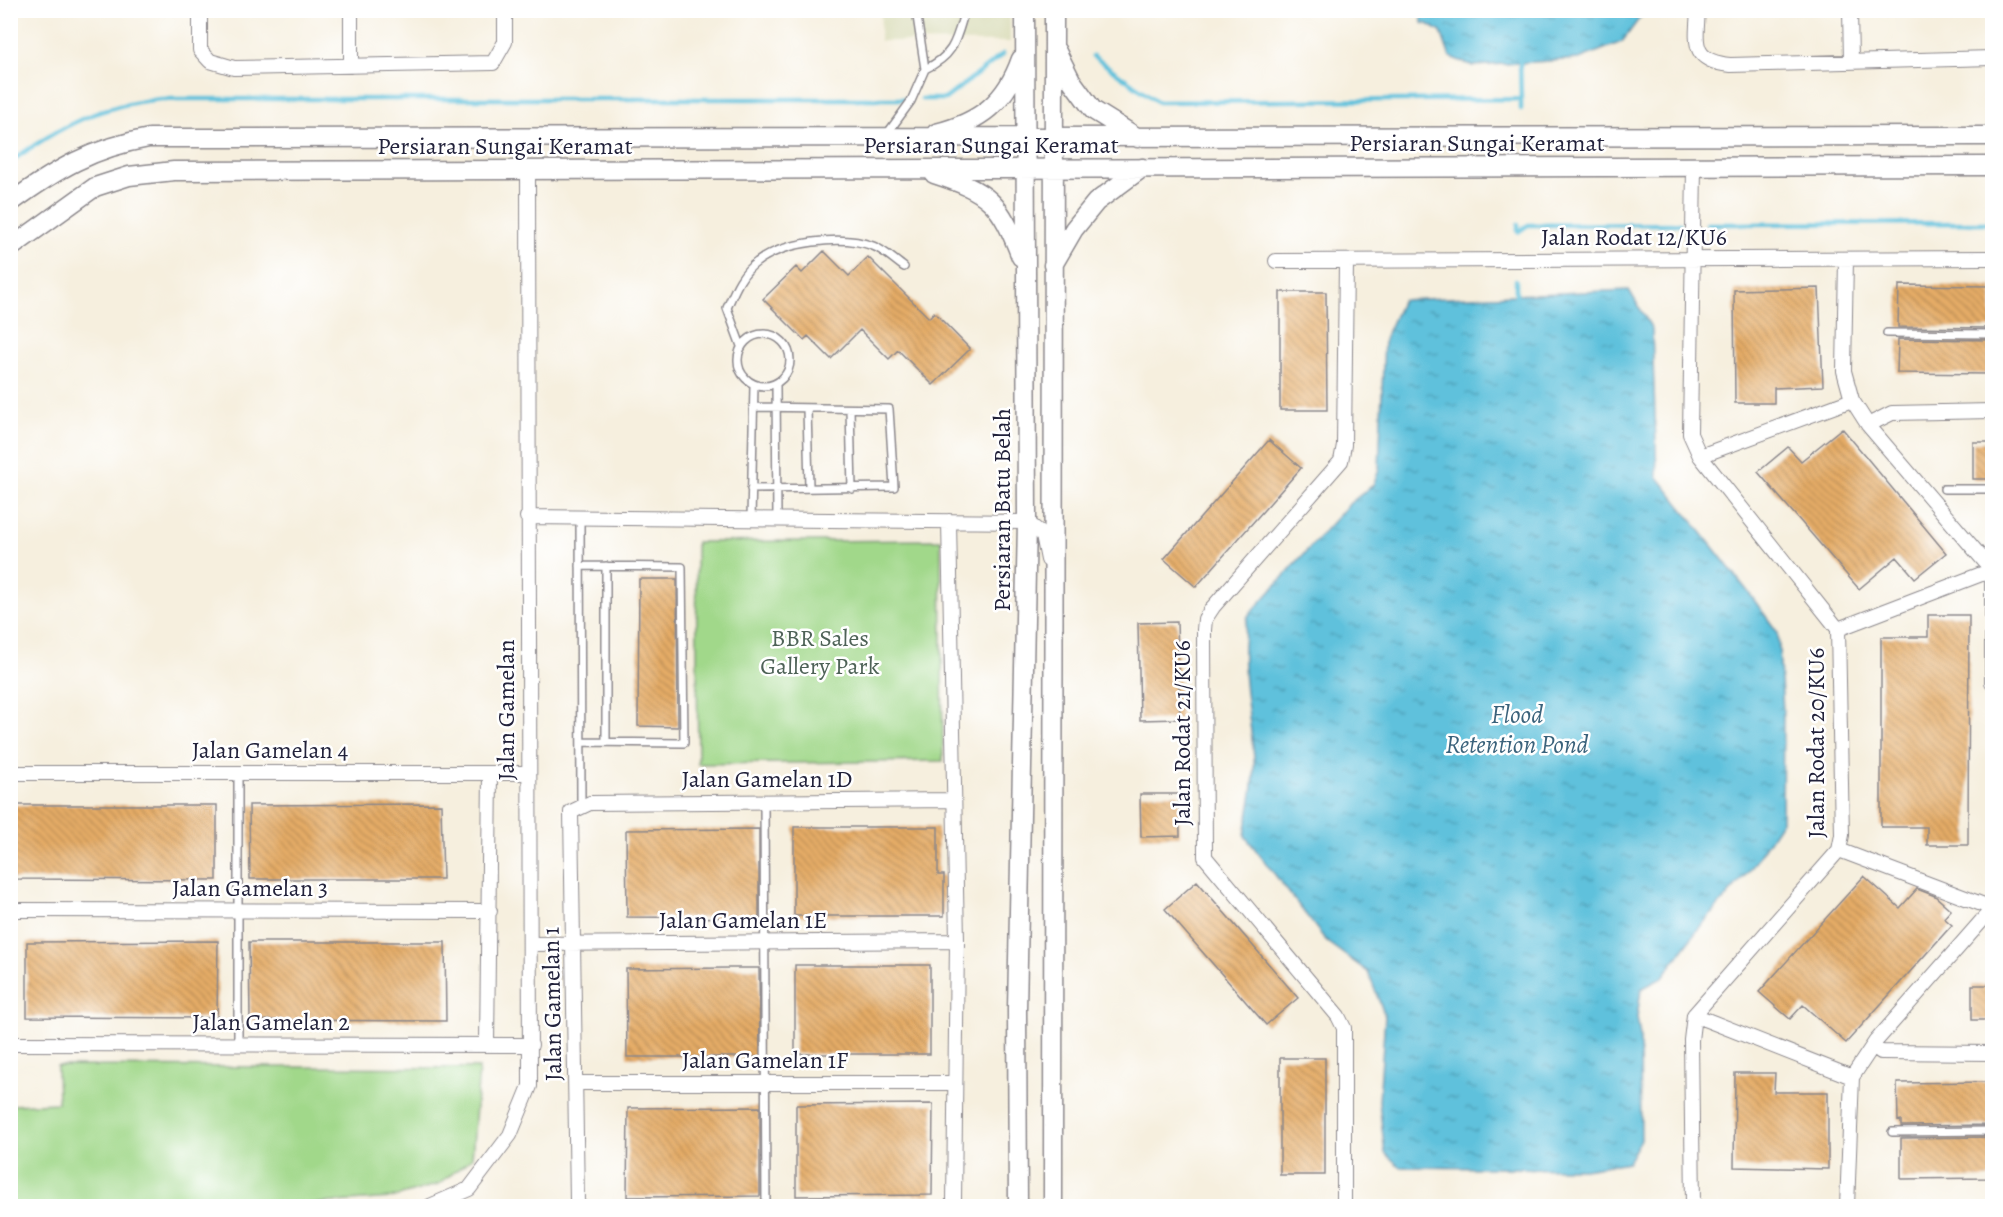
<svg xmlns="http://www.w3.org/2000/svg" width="2003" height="1217" viewBox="0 0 2003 1217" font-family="Alegreya,serif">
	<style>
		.built { fill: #dcdebc }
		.park { fill: #a1d88a; stroke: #627d62; stroke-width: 1.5 }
		.water { fill: url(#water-ripples); stroke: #40728c; stroke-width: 1.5 }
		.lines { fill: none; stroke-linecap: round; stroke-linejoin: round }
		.stream { stroke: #5ec1dc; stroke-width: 4.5 }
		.building { fill: url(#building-back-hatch) }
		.lane-casing { stroke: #8c888c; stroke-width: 10 }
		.street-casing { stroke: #8c888c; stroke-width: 16 }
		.secondary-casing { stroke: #8c888c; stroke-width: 21 }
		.lane { stroke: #fff; stroke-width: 7 }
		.street { stroke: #fff; stroke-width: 14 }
		.secondary { stroke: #fff; stroke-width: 18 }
		.labels { text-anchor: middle; stroke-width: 5; stroke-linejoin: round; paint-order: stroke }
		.street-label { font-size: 24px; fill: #22223b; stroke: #fff }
		.park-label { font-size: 24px; fill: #4e6257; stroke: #fff }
		.water-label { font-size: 26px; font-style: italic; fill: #3a627b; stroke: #fff }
	</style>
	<defs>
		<pattern id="water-ripples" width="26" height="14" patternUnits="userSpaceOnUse" patternTransform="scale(1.5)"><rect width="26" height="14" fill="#5ec1dc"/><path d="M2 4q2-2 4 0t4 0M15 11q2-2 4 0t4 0" fill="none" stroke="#4d9cb4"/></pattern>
		<pattern id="building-back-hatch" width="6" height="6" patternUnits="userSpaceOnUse" patternTransform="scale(1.5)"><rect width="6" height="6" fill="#e5ac66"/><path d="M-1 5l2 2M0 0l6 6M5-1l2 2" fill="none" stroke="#b98c55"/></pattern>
	</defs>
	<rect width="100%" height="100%" fill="#fff"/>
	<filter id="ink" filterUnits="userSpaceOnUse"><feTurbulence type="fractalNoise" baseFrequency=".0167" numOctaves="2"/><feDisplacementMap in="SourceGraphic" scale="12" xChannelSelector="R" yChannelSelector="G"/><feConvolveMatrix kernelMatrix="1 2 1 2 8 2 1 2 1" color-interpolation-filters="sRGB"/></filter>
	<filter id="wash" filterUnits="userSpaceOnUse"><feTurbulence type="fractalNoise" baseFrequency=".008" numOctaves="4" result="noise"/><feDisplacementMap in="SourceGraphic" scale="24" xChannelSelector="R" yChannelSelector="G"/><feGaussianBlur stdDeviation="1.35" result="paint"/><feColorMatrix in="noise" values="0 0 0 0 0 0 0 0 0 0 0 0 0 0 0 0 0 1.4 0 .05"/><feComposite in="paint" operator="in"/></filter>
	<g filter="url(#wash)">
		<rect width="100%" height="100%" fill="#f6efde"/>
		<path class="built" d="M881,11H1010V42L880,41Z"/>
		<path class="park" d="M941,540L943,761L698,764L696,542Z
			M57,1066L479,1068L472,1158L439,1184L391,1198L281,1206H11V1105L58,1103Z"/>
		<path class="water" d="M1421,11V10L1645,11L1622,42L1579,59L1473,66L1450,57L1441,32L1428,24L1422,23Z
			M1629,290L1652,329L1657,476L1749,593L1778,633L1783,711L1782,821L1750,870L1698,929L1662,978L1641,989L1637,1017L1640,1036L1641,1139L1628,1162L1584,1169L1400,1167L1385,1153L1379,1102L1385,1016L1368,972L1327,942L1245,836C1248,812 1256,783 1254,758C1250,711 1237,663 1248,616L1349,504L1373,485L1379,470L1384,340L1402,300Z"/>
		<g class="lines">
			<path class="stream" d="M1093,56L1158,102L1521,99L1520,62
				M922,99H945L1003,54
				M1521,99V109
				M10,162C59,127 101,104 161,99H903
				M1707,224L1992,223
				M1518,225V232L1528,225L1680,224
				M1516,280V295"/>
		</g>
		<g id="blocks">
			<path class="building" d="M824,251L849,276L868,257L929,318L934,312L970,349L933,385L898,350L889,359L860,330L831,359L808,336L804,340L763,299L796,267L802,273Z
				M1899,285L1992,286V328L1898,327Z
				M1819,288L1823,386L1774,388V403H1735L1734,290Z
				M1280,292H1326L1327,410H1280Z
				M1898,339L1992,340V374L1897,373Z
				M1842,428L1946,553L1915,578L1897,557L1859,589L1758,472L1788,447L1801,461Z
				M1269,440L1301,468L1196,587L1164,559Z
				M1973,442H1992V479H1973Z
				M639,579H677L678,727L638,726Z
				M1928,615H1969L1968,845H1927V827H1881V637H1928Z
				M1177,622L1180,719L1140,720L1138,623Z
				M1140,794H1179L1180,836L1141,837Z
				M441,804L443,879H250L249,805Z
				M10,805H217V880L10,879Z
				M794,827H938V875H944V916H794Z
				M759,829V918L627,917L626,830Z
				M1864,876L1900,908L1917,889L1935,896L1951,910L1944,918L1952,925L1846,1043L1803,1005L1790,1019L1759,992Z
				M1197,881L1298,998L1266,1025L1165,909Z
				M218,941L217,1018L27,1017V942Z
				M249,942H445L446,1021L250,1020Z
				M795,965H930V1054H795Z
				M731,968H759L760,1057H627L626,969Z
				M1972,985H1992V1020H1972Z
				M1280,1058H1325V1175H1280Z
				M1735,1073H1775L1774,1092H1828V1169L1734,1167Z
				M1992,1082V1125L1901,1126V1120L1898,1121L1897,1083Z
				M933,1104L932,1195L796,1196V1105Z
				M760,1107V1196L627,1197L628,1108Z
				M1992,1137V1178L1901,1179V1138Z"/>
		</g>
	</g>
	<g filter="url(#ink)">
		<use href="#blocks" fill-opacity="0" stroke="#8c888c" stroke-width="1.5"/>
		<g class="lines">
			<defs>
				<path id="lane" d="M925,69C955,55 956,40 965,10
					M887,134L911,101L925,69L916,10
					M1887,333L1992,334
					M738 360a26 26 0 1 1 52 0a26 26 0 1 1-52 0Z
					M741,346L727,308C734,292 741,273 757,262C783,242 842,234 873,246C884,250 894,260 904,267
					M776,384L777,519
					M807,409L809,487
					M850,409L852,489
					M751,489L894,487L889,409L753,407
					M1944,489H1992
					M580,517L581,807
					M751,519L754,385
					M580,566L682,567L684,743L581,742
					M606,566V742
					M238,773V1045
					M764,801L766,1206
					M1892,1132L1992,1131"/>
				<path id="street" d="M200,10V50L210,61L234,68L493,63L505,42V10
					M1698,10C1696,43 1691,61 1730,65L1992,58
					M1850,10L1851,61
					M351,66V10
					M1846,259L1844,371L1852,400L1868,425L1992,570V682
					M1276,261L1992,258
					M1868,425L1892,413L1992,411
					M1700,456L1852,400
					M527,517L1027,522L1043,535L1048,560
					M949,521L957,941L954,1202L950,1206
					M1838,629L1992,570
					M10,773H529
					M1839,850L1992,908
					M10,910L490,911
					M530,944L957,941
					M1694,1015L1852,1077
					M10,1044L531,1045
					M487,1045L490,773
					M1873,1046L1881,1052L1992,1053
					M576,1083H955
					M430,1206L469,1189L510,1135L530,1086L528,170
					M580,1206L577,1202L571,812L590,803L954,800
					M1344,1206V1028L1338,1016L1205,857L1204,630L1205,619L1213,607L1341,461L1344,445L1346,261
					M1693,1206L1691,1040L1694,1015L1839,850L1842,835L1838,629L1700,456L1690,434L1694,167
					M1847,1206L1852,1077L1876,1041L1992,909"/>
				<path id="secondary" d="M1056,50L1071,80L1093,110L1138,138
					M936,133C980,122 1006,102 1021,59
					M934,174C990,192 1000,202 1021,257
					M10,203C57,169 92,148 149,138L1992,136
					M10,248L95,187L129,176L174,171L1992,166
					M1053,265L1074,229L1096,202L1142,168
					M1018,1206L1017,1009L1027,522L1025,10
					M1053,1206L1054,10"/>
			</defs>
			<use href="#lane" class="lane-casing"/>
			<use href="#street" class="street-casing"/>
			<use href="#secondary" class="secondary-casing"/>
			<use href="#lane" class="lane"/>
			<use href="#street" class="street"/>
			<use href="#secondary" class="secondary"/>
		</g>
	</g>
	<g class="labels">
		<g class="street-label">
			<text x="1477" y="151">Persiaran Sungai Keramat</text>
			<text x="991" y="153">Persiaran Sungai Keramat</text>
			<text x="505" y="154">Persiaran Sungai Keramat</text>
			<text x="1634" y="245">Jalan Rodat 12/KU6</text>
			<text transform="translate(1002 510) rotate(-90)" y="8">Persiaran Batu Belah</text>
			<text transform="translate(506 710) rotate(-90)" y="8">Jalan Gamelan</text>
			<text transform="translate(1182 733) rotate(-90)" y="8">Jalan Rodat 21/KU6</text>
			<text transform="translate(1816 743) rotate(-90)" y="8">Jalan Rodat 20/KU6</text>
			<text x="270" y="758">Jalan Gamelan 4</text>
			<text x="767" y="787">Jalan Gamelan 1D</text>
			<text x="250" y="896">Jalan Gamelan 3</text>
			<text x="743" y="928">Jalan Gamelan 1E</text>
			<text transform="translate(552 1004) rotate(-91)" y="8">Jalan Gamelan 1</text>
			<text x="271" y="1030">Jalan Gamelan 2</text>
			<text x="765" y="1068">Jalan Gamelan 1F</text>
		</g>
		<g class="park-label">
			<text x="820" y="646">BBR Sales<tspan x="820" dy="28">Gallery Park</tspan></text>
		</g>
		<g class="water-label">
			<text x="1517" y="723">Flood<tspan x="1517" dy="30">Retention Pond</tspan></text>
		</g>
	</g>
	<rect width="2003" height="1217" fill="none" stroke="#fff" stroke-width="36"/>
</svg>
